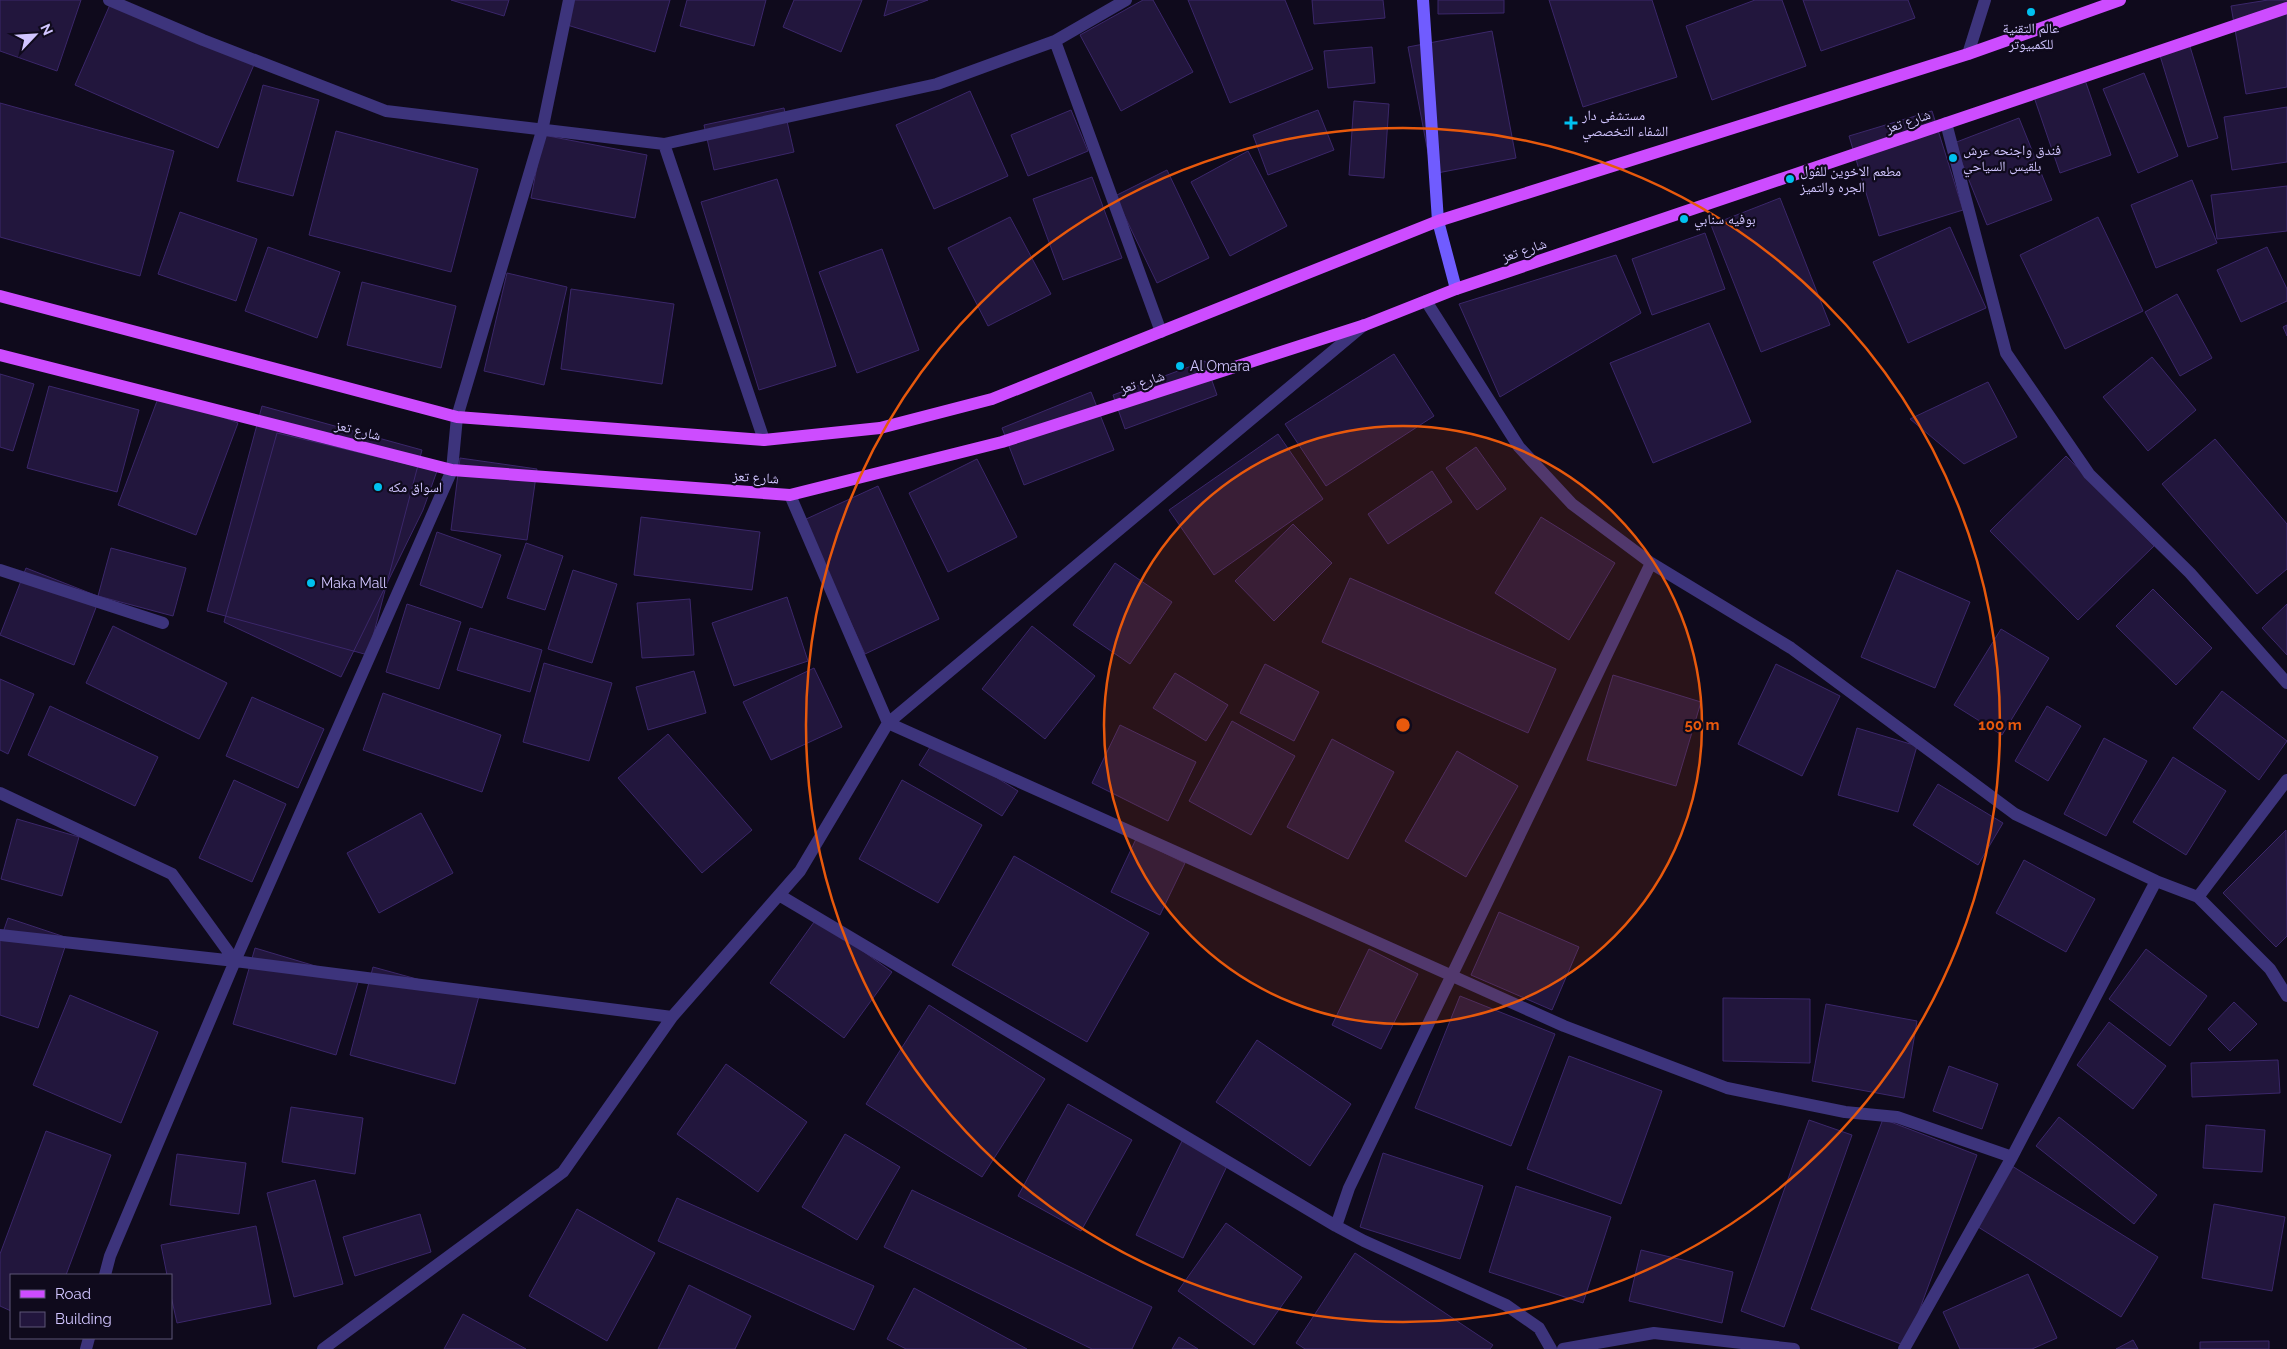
<svg xmlns="http://www.w3.org/2000/svg" width="2287" height="1349" viewBox="0 0 2287 1349" font-family="Raleway,'Noto Naskh Arabic',sans-serif">
	<style>
		.building { fill: #22163d; stroke: #3b276a }
		.lines { fill: none; stroke-linecap: round; stroke-linejoin: round }
		.minor { stroke: #3d347c; stroke-width: 12 }
		.secondary { stroke: #705cff; stroke-width: 12 }
		.primary { stroke: #cd4cff; stroke-width: 12 }
		.ring { fill: none; stroke: #e8590c; stroke-width: 2.5 }
		.poi-dot { fill: #00c1f0; stroke: #0f0a1c; stroke-width: 2 }
		.labels { text-anchor: middle; stroke-width: 4.5; stroke-linejoin: round; paint-order: stroke }
		.poi-label { font-size: 14px; fill: #d1c5ff; stroke: #0f0a1c; text-anchor: start }
		.street-label { font-size: 14px; fill: #d1c5ff; stroke: #0f0a1c }
		.centre { fill: #e8590c; stroke: #0f0a1c; stroke-width: 2.5 }
		.ring-label { font-size: 15px; text-anchor: middle; font-weight: bold; fill: #e8590c; stroke: #0f0a1c; stroke-width: 4.5; stroke-linejoin: round; paint-order: stroke }
	</style>
	<rect width="100%" height="100%" fill="#0f0a1c"/>
	<path class="building" d="M0,0H81L57,71L0,51Z
		M112,0L256,60L218,148L75,85Z
		M451,0H509L504,16Z
		M571,0H670L655,52L564,24Z
		M687,0H766L754,46L680,26Z
		M794,0H862L841,52L783,27Z
		M888,0H928L884,16Z
		M1143,0H1153L1193,72L1121,111L1080,35Z
		M1188,0H1285L1313,69L1230,103Z
		M1312,0H1383L1385,18L1314,24Z
		M1438,0H1504V13L1438,14Z
		M1549,0H1652L1677,77L1583,107Z
		M1755,0H1782L1806,66L1712,100L1686,26Z
		M1803,0H1908L1915,18L1821,51Z
		M2268,0H2287V87L2246,94L2231,6Z
		M1492,31L1516,158L1432,174L1408,47Z
		M2188,40L2218,138L2188,147L2158,49Z
		M1372,47L1375,83L1328,88L1324,51Z
		M2144,73L2178,156L2138,173L2103,89Z
		M2085,80L2111,155L2060,173L2034,97Z
		M263,85L319,100L293,196L237,181Z
		M970,91L1008,176L934,209L896,125Z
		M1354,101L1389,104L1384,178L1349,175Z
		M0,103L174,151L140,276L0,237Z
		M2287,107V162L2232,170L2224,117Z
		M784,108L794,152L714,170L704,125Z
		M1071,110L1088,151L1028,176L1011,135Z
		M1318,110L1334,150L1268,175L1253,135Z
		M1932,111L1963,210L1879,236L1849,136Z
		M2019,118L2052,200L1987,225L1954,143Z
		M336,131L478,169L451,272L309,235Z
		M543,135L647,155L635,218L531,198Z
		M1248,151L1287,226L1230,256L1191,182Z
		M1167,170L1209,258L1157,283L1115,196Z
		M1092,177L1122,258L1063,280L1033,199Z
		M777,179L836,366L759,390L701,202Z
		M2192,180L2217,243L2156,268L2131,205Z
		M2287,186V231L2217,239L2211,195Z
		M1780,198L1830,325L1761,352L1711,225Z
		M180,212L257,239L236,301L158,274Z
		M1010,217L1051,294L988,326L948,248Z
		M2098,217L2143,311L2065,349L2020,255Z
		M1950,227L1986,308L1908,343L1873,262Z
		M1705,233L1725,289L1652,315L1632,259Z
		M268,247L340,272L317,338L245,311Z
		M2267,247L2287,289V301L2241,322L2217,270Z
		M882,249L919,350L857,373L819,272Z
		M1616,255L1641,313L1500,397L1459,304Z
		M507,273L567,287L544,385L484,371Z
		M362,282L456,306L441,368L347,345Z
		M571,289L674,304L662,384L561,369Z
		M2177,294L2212,358L2180,376L2145,312Z
		M1709,323L1751,422L1653,463L1610,363Z
		M2287,325V336L2283,327Z
		M1394,354L1434,416L1326,486L1285,424Z
		M2152,357L2196,410L2148,451L2103,397Z
		M1205,361L1217,395L1125,429L1113,395Z
		M0,374L34,384L13,451L0,447Z
		M1988,382L2017,437L1964,464L1910,419Z
		M49,386L139,410L117,492L27,468Z
		M1091,392L1114,450L1024,485L1002,428Z
		M160,393L238,423L196,535L118,505Z
		M262,406L422,450L368,655L207,611Z
		M277,433L437,471L423,510L341,677L224,622Z
		M1278,434L1323,499L1214,575L1169,510Z
		M2215,439L2287,524V569L2257,594L2162,484Z
		M1476,447L1506,489L1477,510L1446,468Z
		M2066,456L2154,546L2078,620L1990,531Z
		M460,458L537,469L527,540L451,530Z
		M977,459L1017,537L948,572L909,493Z
		M1432,471L1452,502L1388,544L1368,514Z
		M878,486L939,619L865,654L804,520Z
		M641,517L760,532L752,590L634,575Z
		M1541,517L1615,563L1569,640L1495,593Z
		M1293,524L1332,563L1274,621L1235,581Z
		M437,532L501,555L482,608L420,585Z
		M526,543L563,556L545,610L507,598Z
		M111,548L186,568L173,616L98,596Z
		M1115,563L1172,602L1130,664L1073,625Z
		M26,568L100,597L74,665L0,635Z
		M573,570L617,584L592,663L548,649Z
		M1897,570L1970,602L1935,688L1861,657Z
		M1350,578L1556,669L1528,733L1322,642Z
		M2153,589L2212,648L2176,685L2116,626Z
		M787,597L808,661L734,686L712,623Z
		M690,599L694,655L642,658L637,603Z
		M407,604L461,622L439,689L386,672Z
		M2287,604V655L2262,628Z
		M113,626L227,683L199,739L86,683Z
		M1032,626L1095,676L1045,739L982,689Z
		M470,628L542,650L530,692L457,670Z
		M2001,629L2049,658L2002,735L1954,705Z
		M544,663L612,683L589,761L523,742Z
		M1265,664L1319,692L1294,741L1240,713Z
		M1776,664L1840,696L1802,776L1738,744Z
		M814,668L842,727L771,760L743,702Z
		M694,671L706,713L648,730L636,687Z
		M1175,673L1228,705L1206,741L1153,708Z
		M1613,675L1701,702L1676,786L1587,760Z
		M0,679L34,694L8,754L0,750Z
		M2222,691L2287,741L2259,780L2193,728Z
		M383,693L501,735L482,792L363,750Z
		M252,697L324,729L298,788L226,756Z
		M50,706L158,757L135,806L28,755Z
		M2047,706L2081,726L2048,781L2015,761Z
		M1232,721L1295,756L1251,835L1189,801Z
		M1120,725L1196,762L1168,821L1092,783Z
		M1857,728L1917,746L1898,812L1838,795Z
		M668,734L752,830L702,873L618,778Z
		M2104,738L2147,761L2106,836L2064,814Z
		M935,739L1018,791L1002,816L919,765Z
		M1332,739L1394,772L1348,859L1287,827Z
		M1457,751L1518,786L1466,877L1405,841Z
		M2173,757L2226,791L2186,855L2133,822Z
		M234,780L286,804L252,882L199,858Z
		M902,780L982,825L938,903L859,859Z
		M1938,784L2003,823L1978,865L1913,825Z
		M421,813L453,873L379,913L347,853Z
		M17,819L79,837L62,896L1,879Z
		M2286,830L2287,936L2276,947L2223,893Z
		M1136,839L1185,863L1160,915L1111,892Z
		M1014,856L1149,933L1087,1042L952,965Z
		M2024,860L2095,899L2066,952L1996,913Z
		M1499,912L1579,947L1552,1010L1471,975Z
		M8,918L68,938L38,1028L0,1015V941Z
		M817,918L892,972L844,1038L770,983Z
		M255,948L359,979L336,1055L233,1024Z
		M1369,949L1418,974L1381,1049L1332,1025Z
		M2146,949L2207,996L2170,1046L2109,999Z
		M373,967L479,996L455,1084L350,1055Z
		M70,995L158,1032L121,1123L33,1085Z
		M1460,996L1555,1034L1511,1146L1415,1108Z
		M1723,998L1810,999V1063L1723,1061Z
		M2234,1002L2257,1024L2230,1051L2208,1029Z
		M1826,1004L1917,1021L1904,1098L1812,1081Z
		M929,1005L1045,1079L982,1177L866,1104Z
		M2109,1022L2166,1066L2133,1109L2077,1065Z
		M1257,1040L1351,1104L1310,1166L1216,1102Z
		M1569,1056L1662,1091L1621,1204L1527,1169Z
		M2278,1060L2280,1093L2192,1097L2191,1063Z
		M726,1064L807,1122L758,1192L677,1134Z
		M1949,1066L1998,1084L1982,1129L1933,1111Z
		M1068,1104L1132,1140L1081,1231L1018,1196Z
		M291,1107L363,1118L355,1174L282,1162Z
		M2059,1117L2157,1195L2134,1224L2036,1146Z
		M1883,1119L1977,1155L1906,1346L1811,1309Z
		M1809,1120L1852,1135L1784,1327L1741,1311Z
		M2206,1125L2265,1130L2262,1172L2203,1168Z
		M46,1131L111,1155L66,1275H11V1311L0,1306V1254Z
		M845,1134L900,1167L857,1240L802,1207Z
		M1182,1141L1228,1164L1183,1258L1136,1235Z
		M1383,1153L1483,1186L1460,1259L1360,1227Z
		M177,1154L246,1163L239,1214L170,1205Z
		M2012,1166L2158,1257L2121,1317L1975,1225Z
		M315,1180L343,1284L294,1297L267,1193Z
		M1516,1186L1611,1217L1583,1303L1489,1272Z
		M912,1190L1152,1307L1132,1349H1092L884,1247Z
		M677,1198L874,1286L854,1330L658,1241Z
		M2214,1204L2285,1217L2272,1291L2202,1278Z
		M577,1209L655,1253L607,1341L529,1296Z
		M420,1214L431,1252L355,1276L343,1237Z
		M1226,1223L1302,1277L1254,1345L1178,1291Z
		M256,1226L271,1304L177,1323L171,1296V1275H167L161,1245Z
		M1641,1250L1733,1272L1722,1323L1629,1301Z
		M1355,1253L1493,1345L1490,1349H1305L1296,1343Z
		M2028,1274L2057,1338L2032,1349H1960L1943,1312Z
		M689,1285L751,1316L735,1349H658Z
		M914,1288L1027,1349H906L887,1339Z
		M463,1314L526,1349H444Z
		M1179,1337L1198,1349H1172Z
		M2133,1340L2138,1349H2116Z
		M2269,1341V1349H2200V1342Z"/>
	<g class="lines">
		<path class="minor" d="M109,0L203,40L386,111L664,144L937,84L1055,41L1126,0
			M1055,41L1161,332
			M1968,54L1985,0
			M1946,123L2006,353L2089,474L2190,573L2287,683
			M664,144L764,440
			M1426,301L1519,447L1572,504L1651,563L1791,648L2015,814L2156,881L2198,897L2270,969L2287,996
			M790,495L888,723L1564,1026L1727,1088L1845,1112L1897,1117L2012,1157
			M0,570L163,623
			M0,793L172,874L235,961
			M779,895L1336,1226L1364,1241L1506,1305L1539,1328L1551,1349
			M2198,897L2287,780
			M0,935L235,961L672,1017
			M1336,1226L1349,1188L1651,563
			M105,1275L110,1256L235,961L452,470L457,417L542,131L569,0
			M86,1349L89,1338
			M323,1349L563,1172L672,1017L800,871L888,723L1364,325
			M1563,1349L1654,1333L1794,1349
			M1904,1349L2012,1157L2156,881"/>
		<path class="secondary" d="M1423,0L1438,221L1456,289"/>
		<path class="primary" d="M0,296L457,417L764,440L880,428L992,399L1438,221L1968,54L2120,0
			M0,355L452,470L790,495L1002,442L1365,325L1456,289L2287,8"/>
	</g>
	<circle cx="1403" cy="725" r="299" fill="#e8590c" fill-opacity=".12"/>
	<g class="ring">
		<circle cx="1403" cy="725" r="299"/>
		<circle cx="1403" cy="725" r="597"/>
	</g>
	<g class="poi-dot">
		<circle cx="2031" cy="12" r="5"/>
		<path d="M1568.5 115.5h5v5h5v5h-5v5h-5v-5h-5v-5h5z"/>
		<circle cx="1953" cy="158" r="5"/>
		<circle cx="1790" cy="179" r="5"/>
		<circle cx="1684" cy="219" r="5"/>
		<circle cx="1180" cy="366" r="5"/>
		<circle cx="378" cy="487" r="5"/>
		<circle cx="311" cy="583" r="5"/>
	</g>
	<g class="labels">
		<g class="poi-label">
			<text x="2031" y="33" text-anchor="middle">عالم التقنية<tspan x="2031" dy="16">للكمبيوتر</tspan></text>
			<text x="1582" y="120">مستشفى دار<tspan x="1582" dy="16">الشفاء التخصصي</tspan></text>
			<text x="1963" y="155">فندق واجنحه عرش<tspan x="1963" dy="16">بلقيس السياحي</tspan></text>
			<text x="1800" y="176">مطعم الاخوين للفول<tspan x="1800" dy="16">الجره والتميز</tspan></text>
			<text x="1694" y="224">بوفيه سنابي</text>
			<text x="1190" y="371">Al Omara</text>
			<text x="388" y="492">اسواق مكه</text>
			<text x="321" y="588">Maka Mall</text>
		</g>
		<g class="street-label">
			<text transform="translate(1908 121) rotate(-19)" y="5">شارع تعز</text>
			<text transform="translate(1524 250) rotate(-19)" y="5">شارع تعز</text>
			<text transform="translate(1142 382) rotate(-18)" y="5">شارع تعز</text>
			<text transform="translate(358 430) rotate(14)" y="5">شارع تعز</text>
			<text transform="translate(756 477) rotate(4)" y="5">شارع تعز</text>
		</g>
	</g>
	<circle cx="1403" cy="725" r="8" class="centre"/>
	<g class="ring-label">
		<text x="1702" y="730">50 m</text>
		<text x="2000" y="730">100 m</text>
	</g>
	<rect x="10" y="1274" width="162" height="65" fill="#0f0a1c" stroke="#5d5577"/>
	<rect x="20" y="1290" width="25" height="8" fill="#cd4cff" stroke="#5d5577"/>
	<text x="55" y="1299" font-size="15" fill="#d1c5ff">Road</text>
	<rect x="20" y="1312" width="25" height="15" fill="#22163d" stroke="#5d5577"/>
	<text x="55" y="1324" font-size="15" fill="#d1c5ff">Building</text>
	<g transform="translate(35 35) rotate(65)" stroke="#0f0a1c" stroke-width="4" paint-order="stroke">
	<path d="M0-4L9 19L0 12L-9 19Z" fill="#d1c5ff"/>
	<text y="-8" font-size="14" font-weight="bold" text-anchor="middle" fill="#d1c5ff">N</text>
	</g>
</svg>
